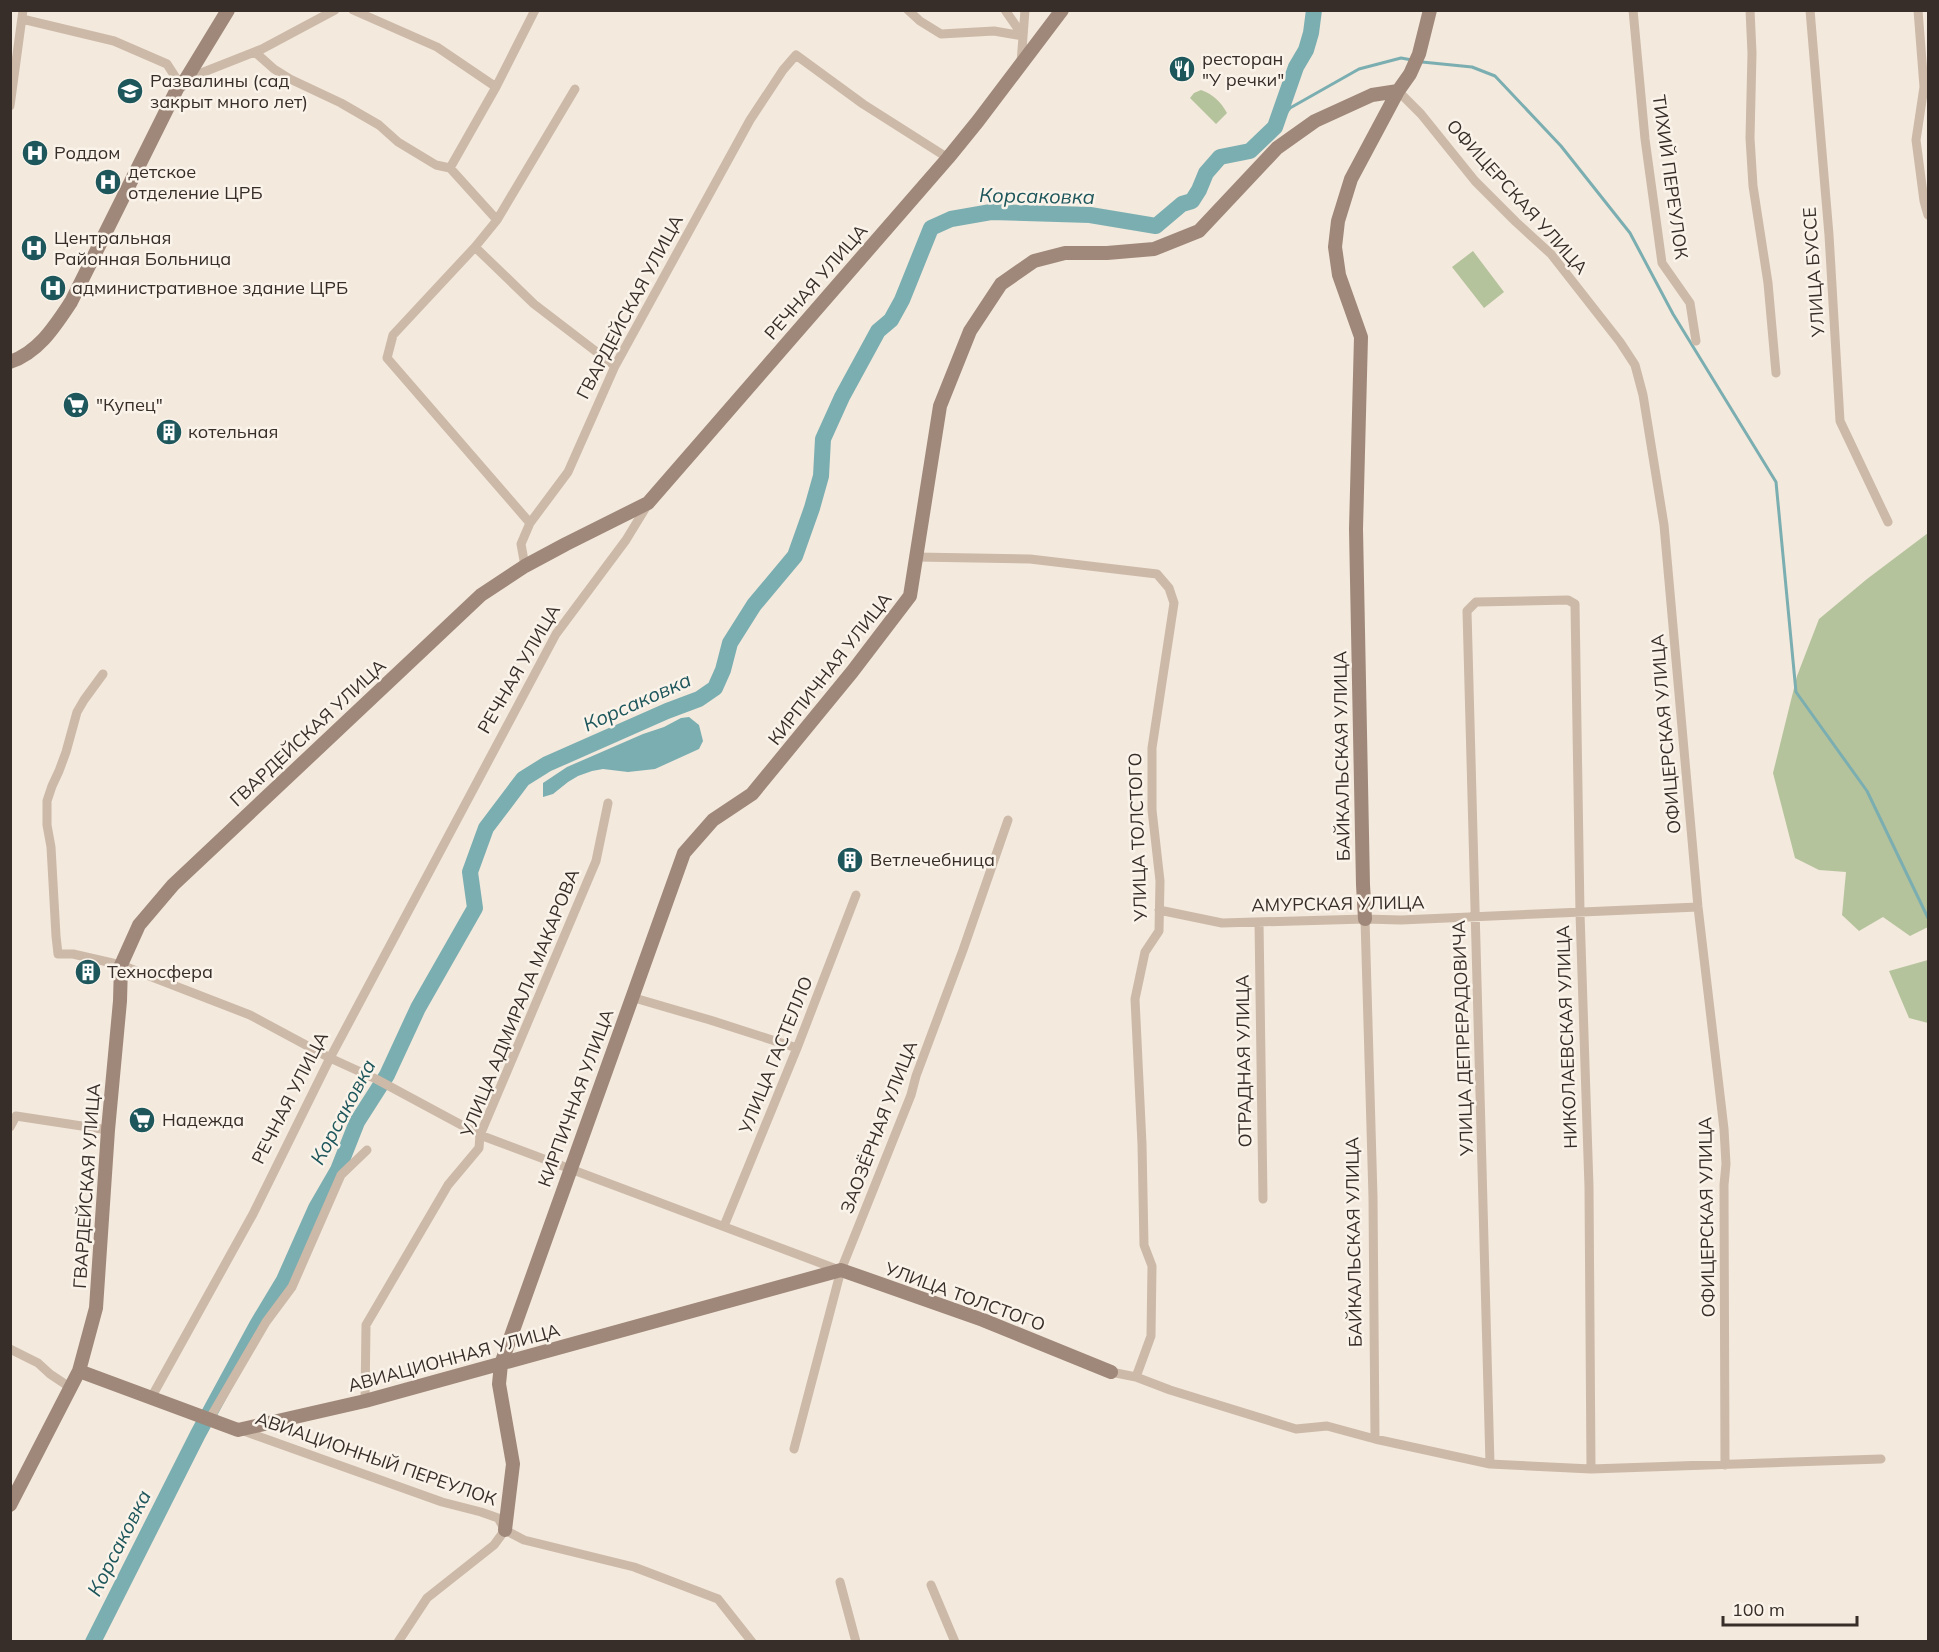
<svg xmlns="http://www.w3.org/2000/svg" width="1939" height="1652" viewBox="0 0 1939 1652" font-family="Mulish,sans-serif">
	<style>
		.green { fill: #b5c39c }
		.water { fill: #7baeb1 }
		.lines { fill: none; stroke-linecap: round; stroke-linejoin: round }
		.stream { stroke: #7baeb1; stroke-width: 3 }
		.river { stroke: #7baeb1; stroke-width: 16 }
		.street { stroke: #ccb9a8; stroke-width: 9 }
		.secondary { stroke: #9f887a; stroke-width: 14 }
		.labels { text-anchor: middle; stroke-width: 5; stroke-linejoin: round; paint-order: stroke }
		.poi-label { font-size: 18px; fill: #382e29; stroke: #faf3ea; text-anchor: start }
		.street-label { font-size: 18px; fill: #382e29; stroke: #faf3ea }
		.water-label { font-size: 20px; font-style: italic; fill: #1d565b; stroke: #faf3ea }
	</style>
	<rect width="100%" height="100%" fill="#f3e9dd"/>
	<path class="green" d="M1201,90C1213,94 1221,102 1227,113L1216,124L1190,98L1194,93Z
		M1473,251L1504,292L1484,308L1452,267Z
		M1928,533V927L1910,936L1883,917L1859,931L1842,915L1846,872L1819,870L1795,858L1773,773L1797,676L1819,619L1867,579Z
		M1928,960V1023L1909,1018L1889,971Z"/>
	<path class="water" d="M689,717L699,725L703,741L699,749L655,769L628,772L603,769L592,771L578,776L568,782L553,794L543,797V783L567,767L643,734L664,727L681,718Z"/>
	<g class="lines">
		<path class="stream" d="M1422,62L1472,67L1495,76L1561,146L1630,233L1673,314L1776,482L1796,692L1867,791L1928,918
			M1275,127L1290,108L1359,69L1401,58L1412,60"/>
		<path class="river" d="M93,1642L198,1434L257,1325L284,1280L316,1208L338,1170L357,1122L387,1075L418,1008L475,908L470,872L486,828L523,779L547,764L667,711L699,699L715,688L723,670L730,643L754,605L795,556L812,508L821,476L823,439L842,397L878,331L891,320L902,300L931,228L951,219L991,212L1090,215L1156,226L1182,204L1192,201L1199,190L1206,173L1220,157L1250,151L1275,127L1296,67L1306,50L1311,33L1314,10"/>
		<path class="street" d="M353,10L437,47L496,87
			M908,10L920,21L941,34L994,31L1023,36
			M1005,10L1023,36
			M1633,10L1645,139L1662,263L1690,303L1696,341
			M1750,10L1752,53L1750,138L1753,186L1768,283L1776,373
			M1810,10L1829,235L1840,421L1888,522
			M1918,10L1924,87L1916,140L1924,201L1928,215
			M22,19L114,41L167,64L176,78L178,87
			M255,52L274,69L290,79L341,103L379,125L398,142L436,165L450,168
			M1021,63L1025,10
			M186,79L262,49L335,10
			M1398,91L1421,114L1475,181L1516,222L1551,254L1620,342L1635,365L1643,395L1664,525L1698,907L1724,1129L1726,1164L1724,1185L1725,1465
			M10,106L23,10
			M497,220L575,89
			M475,247L534,304L615,366
			M530,523L387,358L393,335L475,247L497,220L450,168L496,87L535,10
			M916,557L1030,559L1157,574L1169,588L1174,603L1152,748V810L1160,881L1159,931L1145,952L1135,999L1142,1144L1144,1245L1152,1266L1151,1336L1136,1377L1111,1372
			M525,566L521,544L530,523L568,472L615,366L750,120L783,70L796,55L863,104L948,158
			M103,674L84,700L77,712L66,752L59,771L52,786L47,801V825L51,847L56,936L58,954H73L121,965L250,1015L330,1058L376,1079L480,1135L839,1270
			M1159,910L1222,923L1365,919L1401,920L1698,907
			M1365,919L1373,1197L1375,1439
			M1259,922L1263,1199
			M631,997L710,1020L797,1048
			M10,1127L16,1116L108,1130
			M724,1226L797,1048L856,895
			M10,1349L38,1363L50,1374L71,1388
			M1136,1377L1170,1390L1296,1429L1327,1426L1375,1439L1490,1464L1591,1469L1881,1459
			M151,1398L253,1214L330,1058L556,634L626,540L648,504
			M365,1401L366,1325L448,1185L479,1148L480,1135L596,861L608,803
			M210,1418L266,1322L292,1287L341,1175L367,1150
			M241,1430L442,1502L481,1512L498,1518L505,1530L524,1540L634,1567L718,1599L752,1642
			M794,1449L841,1270L911,1095L916,1076L963,950L1008,820
			M1490,1464L1467,611L1476,602L1568,600L1575,604L1580,913L1589,1187L1591,1469
			M840,1582L856,1642
			M931,1585L955,1642
			M398,1642L427,1598L494,1545L505,1530"/>
		<path class="secondary" d="M10,362C39,352 55,326 71,302L178,87L186,79L228,10
			M1365,919L1363,885L1356,529L1361,337L1339,275L1335,247L1338,221L1351,179L1398,91L1410,74L1419,54L1430,10
			M79,1371L238,1430L365,1401L841,1270L983,1320L1111,1372
			M10,1505L79,1371L96,1308L108,1130L120,1001L121,965L139,925L173,885L481,595L525,566L566,544L648,503L948,158L978,121L1062,10
			M505,1530L513,1464L499,1384L501,1364L684,853L713,820L752,794L852,672L910,596L940,406L970,331L1001,284L1034,261L1065,253H1107L1154,249L1199,231L1277,148L1315,121L1372,95L1398,91"/>
	</g>
	<defs>
		<symbol id="restaurant-disc" viewBox="-11 -11 22 22"><circle r="9.5" fill="#1d565b" stroke="#faf3ea"/><path d="M-5-6h1v4h1v-4h1v4h1v-4h1v5L-1.5 .5V6h-2V.5L-5-1ZM5-6V6H3V1.5H1.5Q1.5-4 5-6Z" fill="#fff"/></symbol>
		<symbol id="school-disc" viewBox="-11 -11 22 22"><circle r="9.5" fill="#1d565b" stroke="#faf3ea"/><path d="M0-5L7-2L0 1L-7-2ZM-4 1L0 2.5L4 1V4Q0 6-4 4Z" fill="#fff"/></symbol>
		<symbol id="hospital-disc" viewBox="-11 -11 22 22"><circle r="9.5" fill="#1d565b" stroke="#faf3ea"/><path d="M-5-5h3v3.5h4V-5h3V5h-3V1.5h-4V5h-3Z" fill="#fff"/></symbol>
		<symbol id="supermarket-disc" viewBox="-11 -11 22 22"><circle r="9.5" fill="#1d565b" stroke="#faf3ea"/><path d="M-6-5.5h2.5l.6 2H6L4.5 2H-2.5L-4.4-4H-6ZM-1.5 3.2a1.3 1.3 0 1 0 .1 0ZM3 3.2a1.3 1.3 0 1 0 .1 0Z" fill="#fff"/></symbol>
		<symbol id="building-disc" viewBox="-11 -11 22 22"><circle r="9.5" fill="#1d565b" stroke="#faf3ea"/><path d="M-4-6H4V6H1V3H-1V6H-4ZM-2.5-4.3h1.7v1.8h-1.7ZM.8-4.3h1.7v1.8H.8ZM-2.5-1h1.7V.8h-1.7ZM.8-1h1.7V.8H.8Z" fill="#fff"/></symbol>
	</defs>
	<g fill-rule="evenodd">
		<use href="#restaurant-disc" x="1167" y="54" width="30" height="30"/>
		<use href="#school-disc" x="115" y="76" width="30" height="30"/>
		<use href="#hospital-disc" x="20" y="138" width="30" height="30"/>
		<use href="#hospital-disc" x="93" y="167" width="30" height="30"/>
		<use href="#hospital-disc" x="19" y="233" width="30" height="30"/>
		<use href="#hospital-disc" x="38" y="273" width="30" height="30"/>
		<use href="#supermarket-disc" x="61" y="390" width="30" height="30"/>
		<use href="#building-disc" x="154" y="417" width="30" height="30"/>
		<use href="#building-disc" x="835" y="845" width="30" height="30"/>
		<use href="#building-disc" x="73" y="957" width="30" height="30"/>
		<use href="#supermarket-disc" x="127" y="1105" width="30" height="30"/>
	</g>
	<g class="labels">
		<g class="poi-label">
			<text x="1202" y="65">ресторан<tspan x="1202" dy="21">"У речки"</tspan></text>
			<text x="150" y="87">Развалины (сад<tspan x="150" dy="21">закрыт много лет)</tspan></text>
			<text x="54" y="159">Роддом</text>
			<text x="128" y="178">детское<tspan x="128" dy="21">отделение ЦРБ</tspan></text>
			<text x="54" y="244">Центральная<tspan x="54" dy="21">Районная Больница</tspan></text>
			<text x="72" y="294">административное здание ЦРБ</text>
			<text x="96" y="411">"Купец"</text>
			<text x="188" y="438">котельная</text>
			<text x="870" y="866">Ветлечебница</text>
			<text x="107" y="978">Техносфера</text>
			<text x="162" y="1126">Надежда</text>
		</g>
		<g class="street-label">
			<text transform="translate(1670 177) rotate(82)" y="6">ТИХИЙ ПЕРЕУЛОК</text>
			<text transform="translate(1517 197) rotate(48)" y="6">ОФИЦЕРСКАЯ УЛИЦА</text>
			<text transform="translate(1814 272) rotate(-94)" y="6">УЛИЦА БУССЕ</text>
			<text transform="translate(816 282) rotate(-49)" y="6">РЕЧНАЯ УЛИЦА</text>
			<text transform="translate(630 307) rotate(-62)" y="6">ГВАРДЕЙСКАЯ УЛИЦА</text>
			<text transform="translate(519 669) rotate(-60)" y="6">РЕЧНАЯ УЛИЦА</text>
			<text transform="translate(830 669) rotate(-52)" y="6">КИРПИЧНАЯ УЛИЦА</text>
			<text transform="translate(308 733) rotate(-43)" y="6">ГВАРДЕЙСКАЯ УЛИЦА</text>
			<text transform="translate(1666 734) rotate(-95)" y="6">ОФИЦЕРСКАЯ УЛИЦА</text>
			<text transform="translate(1342 756) rotate(-91)" y="6">БАЙКАЛЬСКАЯ УЛИЦА</text>
			<text transform="translate(1138 837) rotate(-92)" y="6">УЛИЦА ТОЛСТОГО</text>
			<text transform="translate(1338 904) rotate(-1)" y="6">АМУРСКАЯ УЛИЦА</text>
			<text transform="translate(520 1003) rotate(-68)" y="6">УЛИЦА АДМИРАЛА МАКАРОВА</text>
			<text transform="translate(1567 1037) rotate(-92)" y="6">НИКОЛАЕВСКАЯ УЛИЦА</text>
			<text transform="translate(1463 1038) rotate(-92)" y="6">УЛИЦА ДЕПРЕРАДОВИЧА</text>
			<text transform="translate(776 1055) rotate(-68)" y="6">УЛИЦА ГАСТЕЛЛО</text>
			<text transform="translate(1244 1061) rotate(-91)" y="6">ОТРАДНАЯ УЛИЦА</text>
			<text transform="translate(290 1098) rotate(-63)" y="6">РЕЧНАЯ УЛИЦА</text>
			<text transform="translate(576 1098) rotate(-70)" y="6">КИРПИЧНАЯ УЛИЦА</text>
			<text transform="translate(879 1127) rotate(-69)" y="6">ЗАОЗЁРНАЯ УЛИЦА</text>
			<text transform="translate(87 1186) rotate(-86)" y="6">ГВАРДЕЙСКАЯ УЛИЦА</text>
			<text transform="translate(1707 1217) rotate(-91)" y="6">ОФИЦЕРСКАЯ УЛИЦА</text>
			<text transform="translate(1354 1242) rotate(-91)" y="6">БАЙКАЛЬСКАЯ УЛИЦА</text>
			<text transform="translate(965 1297) rotate(20)" y="6">УЛИЦА ТОЛСТОГО</text>
			<text transform="translate(454 1358) rotate(-15)" y="6">АВИАЦИОННАЯ УЛИЦА</text>
			<text transform="translate(376 1459) rotate(19)" y="6">АВИАЦИОННЫЙ ПЕРЕУЛОК</text>
		</g>
		<g class="water-label">
			<text transform="translate(1037 196) rotate(1)" y="7">Корсаковка</text>
			<text transform="translate(637 702) rotate(-24)" y="7">Корсаковка</text>
			<text transform="translate(343 1112) rotate(-62)" y="7">Корсаковка</text>
			<text transform="translate(119 1543) rotate(-63)" y="7">Корсаковка</text>
		</g>
	</g>
	<rect width="1939" height="1652" fill="none" stroke="#382e29" stroke-width="24"/>
	<path d="M1723 1616v9h134v-9" fill="none" stroke="#382e29" stroke-width="3"/>
	<text x="1732" y="1616" font-size="18" fill="#382e29" stroke="#faf3ea" stroke-width="4.5" paint-order="stroke">100 m</text>
</svg>
